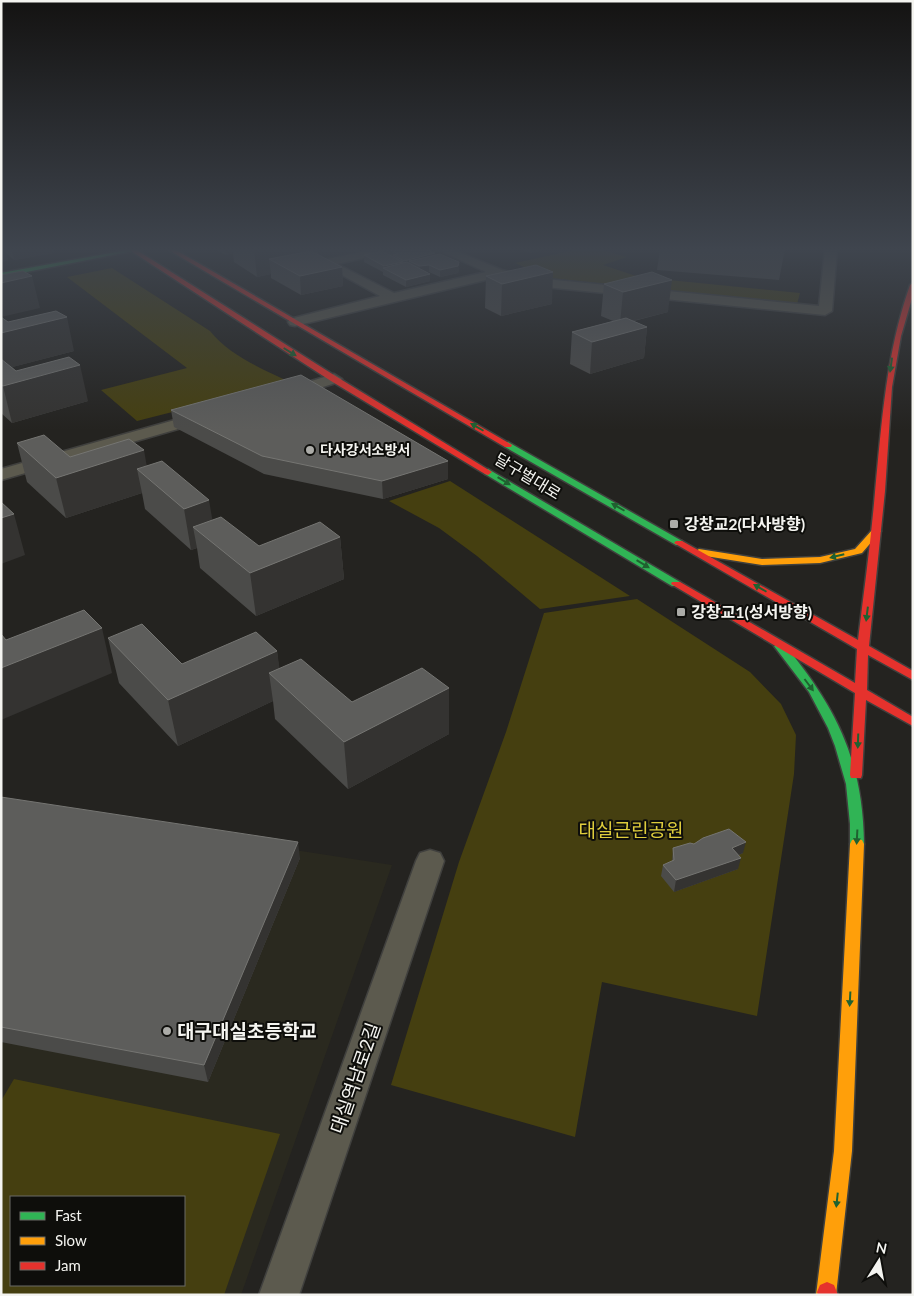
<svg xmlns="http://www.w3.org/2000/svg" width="914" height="1296" viewBox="0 0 914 1296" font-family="Lato,'Noto Sans KR',sans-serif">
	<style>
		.built { fill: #2a291f; fill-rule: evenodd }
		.green { fill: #453f10; fill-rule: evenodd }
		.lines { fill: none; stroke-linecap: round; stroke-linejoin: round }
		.street-casing { stroke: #40403e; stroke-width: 3 }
		.fast-casing { stroke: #40403e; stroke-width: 3 }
		.slow-casing { stroke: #40403e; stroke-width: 3 }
		.jam-casing { stroke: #40403e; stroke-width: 3 }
		.street { fill: #5c5a4e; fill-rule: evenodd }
		.fast { fill: #30b455; fill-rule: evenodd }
		.slow { fill: #ff9f0a; fill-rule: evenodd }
		.jam { fill: #e5322d; fill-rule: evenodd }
		.wall { fill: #4b4b49 }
		.shaded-wall { fill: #343331 }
		.building { fill: #5d5d5b; stroke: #757572 }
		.oneway { fill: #1f6130 }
		.poi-dot { fill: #ababa7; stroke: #0e0e0b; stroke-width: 2 }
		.labels { text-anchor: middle; stroke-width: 4; stroke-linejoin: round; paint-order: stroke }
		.far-poi-label { font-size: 14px; font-weight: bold; fill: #f4f4f0; stroke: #0e0e0b; text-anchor: start }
		.street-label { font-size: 16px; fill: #f4f4f0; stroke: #0e0e0b }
		.poi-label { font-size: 16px; font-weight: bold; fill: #f4f4f0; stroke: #0e0e0b; text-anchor: start }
		.near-park-label { font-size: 19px; fill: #decc3c; stroke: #0e0e0b }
		.near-poi-label { font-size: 19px; font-weight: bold; fill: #f4f4f0; stroke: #0e0e0b; text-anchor: start }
		.near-street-label { font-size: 19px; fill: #f4f4f0; stroke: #0e0e0b }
	</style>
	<rect width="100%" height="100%" fill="#242320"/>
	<path class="built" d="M1,805L392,865L241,1295H1ZM11,1197H184V1285H11Z"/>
	<path class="green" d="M579,249H598L627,257L603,265L639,277L800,293L797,304L550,278L515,263Z
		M112,268L210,331C229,355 262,369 290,382L137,421L101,390L187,368L67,277Z
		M450,481L630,596L540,609L477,556L439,528L389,501Z
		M637,599L750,672L781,704L796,735L794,774L757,1016L602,982L575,1137L391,1085L459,862L506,732L544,613Z
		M14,1079L280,1134L224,1295H1V1101ZM184,1197V1285H11V1197Z"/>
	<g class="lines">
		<defs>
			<path id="street" d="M376,249H397L395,251L337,264L394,293L486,272L436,249H451L502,270L535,278L819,306L825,249H837L832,311L825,315L535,286L498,277L295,326L290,325L288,322L290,319L380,296L320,263L322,260Z
				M334,374L342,379L339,382L287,398L279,393L282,390Z
				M203,412L211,417L209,420L1,480V469Z
				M430,850L440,853L444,861L299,1295H259L416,861L420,853Z"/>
			<path id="fast" d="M132,249H143L1,277V273Z
				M508,442L682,541L684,543L682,545H676L505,447L504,445Z
				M488,469L680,582L681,584L680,586H672L485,474L484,472Z
				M780,643L784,644C836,707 863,760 864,844L862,848L857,849L852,848L850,844V824L846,784L835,746L828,728L809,692L774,646Z"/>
			<path id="slow" d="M876,528L881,531L862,553L820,563L762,565L699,555L694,552L699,549L762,559L820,557L855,549L873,529Z
				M857,839L862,840L864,844L852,1151L836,1295H816L834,1151L850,844L852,840Z"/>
			<path id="jam" d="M128,249H135L337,377L492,472L488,475L485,474L331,381Z
				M167,249H174L512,445L511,447H505Z
				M913,283V295L901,336L892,387L885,491L869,646L913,671V680L868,655L867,690L913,717V726L866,700L862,775L861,778H851L850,775L855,693L671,584L672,582H680L855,683L857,649L674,543L676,541H682L858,640C864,591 871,541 875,492C882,420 886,354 910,285Z
				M827,1282L834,1285L838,1295H818L817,1292L820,1285Z"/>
		</defs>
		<use href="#street" class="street-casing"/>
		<use href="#fast" class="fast-casing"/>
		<use href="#slow" class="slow-casing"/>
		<use href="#jam" class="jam-casing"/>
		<use href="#street" class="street"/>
		<use href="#fast" class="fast"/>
		<use href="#slow" class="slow"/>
		<use href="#jam" class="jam"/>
	</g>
	<path class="wall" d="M1,249H53L54,253L14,260L6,253L8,261Z
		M215,249H367L360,250H359V252L325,258L342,267L343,286L301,295L271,278V274L257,277L234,262L233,253L226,255Z
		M389,249L435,253V255L459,262V269L458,273L440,277L429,272H427L430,274V281L406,287L383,275V272L364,262V255H389Z
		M518,249H547L532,253Z
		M660,249H785L779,280L657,270Z
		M486,276L552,304L501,316L485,308Z
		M604,284L668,312L634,321L647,327L644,358L590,374L570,364L572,332L613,321L601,316Z
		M1,317L8,322L74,351L12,367L16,371L88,401L12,423L1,413Z
		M171,410L448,479L383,499L264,474L174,427Z
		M17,443L70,457L147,466L212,520L259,546L340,537L344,579L256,616L200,568L197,548L191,550L145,509L142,493L66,518L27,482Z
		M108,638L182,664L277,651L279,669L352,702L449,688V734L348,789L275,719L273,701L178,746L119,683Z
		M1,797L300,858L208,1082L1,1042Z
		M694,844L743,853L739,855L738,869L674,892L661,876L663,865L672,862L673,848Z"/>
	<path class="shaded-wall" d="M1,249H5L8,261L1,262Z
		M12,249H53L54,253L14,260Z
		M225,249H232L233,253L226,255Z
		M254,249H304L305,267L269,259L271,274L257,277Z
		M318,249H359V252L319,259Z
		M532,249H547L532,253Z
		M435,253V260L409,261V267L405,268L404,261Z
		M403,262V269H384V266Z
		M459,262V269L458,273L440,277V270Z
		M429,265V272L420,273V266Z
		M342,267L343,286L301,295L300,276Z
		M553,272L552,304L501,316L502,284Z
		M430,274V281L406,287V280Z
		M32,276L40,308L1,317V283Z
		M672,280L668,312L620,324L623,292Z
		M67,317L74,351L5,369L1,356V333Z
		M647,327L644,358L590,374L592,342Z
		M80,365L88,401L12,423L3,386Z
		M144,450L149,479L137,469L142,493L66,518L56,478Z
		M448,461V479L383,499L382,481Z
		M209,500L216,541L193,527L197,548L191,550L184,509Z
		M14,514L25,555L1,564V518Z
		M340,537L344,579L256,616L250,573Z
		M102,628L112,673L1,720V668Z
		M277,651L282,685L269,673L273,701L178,746L168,700Z
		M449,688V734L348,789L344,742Z
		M298,842L300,858L208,1082L204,1065Z
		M746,842L743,853L730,859L732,848Z
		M741,858L738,869L674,892L676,880Z"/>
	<path class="building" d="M389,249H426L435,253L404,261L393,255L398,254Z
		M311,251L342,267L300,276L269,259Z
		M382,251L403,262L384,266L364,255Z
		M440,254L459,262L458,266L440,270L429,265L420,266L409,261Z
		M407,262L430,274L406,280L383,268Z
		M536,265L553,272L502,284L486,276Z
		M23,271L32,276L1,283V275Z
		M652,272L672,280L623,292L604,284Z
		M56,311L67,317L1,333V317L8,322Z
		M626,318L647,327L592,342L572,332Z
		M69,357L80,365L3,386L1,385V359L16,371Z
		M301,375L448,461L382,481L262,456L171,410Z
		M44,435L70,457L129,439L144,450L56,478L17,443Z
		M162,461L209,500L184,509L137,469Z
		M1,502L14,514L1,518Z
		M221,517L259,546L320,522L340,537L250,573L193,527Z
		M84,610L102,628L1,668V634L6,640Z
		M142,624L182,664L256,632L277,651L168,700L108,638Z
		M301,659L352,702L422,668L449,688L344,742L269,673Z
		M1,797L298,842L204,1065L1,1027Z
		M729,829L746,842L732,848L741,858L676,880L663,865L674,860L673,848L690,843L694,844L703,838Z"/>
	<defs><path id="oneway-solid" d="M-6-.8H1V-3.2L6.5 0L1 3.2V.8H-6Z" transform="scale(1.25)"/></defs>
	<g class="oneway">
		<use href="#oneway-solid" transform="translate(290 352) rotate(32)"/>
		<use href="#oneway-solid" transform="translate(891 365) rotate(98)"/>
		<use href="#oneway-solid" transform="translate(477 427) rotate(-150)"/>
		<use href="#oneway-solid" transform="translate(504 481) rotate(31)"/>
		<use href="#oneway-solid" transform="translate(618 507) rotate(-150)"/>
		<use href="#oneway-solid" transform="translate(837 556) rotate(166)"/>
		<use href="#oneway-solid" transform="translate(643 564) rotate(31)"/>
		<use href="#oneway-solid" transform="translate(760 588) rotate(-150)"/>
		<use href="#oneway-solid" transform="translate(867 614) rotate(97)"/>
		<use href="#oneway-solid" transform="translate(809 685) rotate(53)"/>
		<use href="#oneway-solid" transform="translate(858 741) rotate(92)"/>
		<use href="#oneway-solid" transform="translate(857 837) rotate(93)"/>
		<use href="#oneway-solid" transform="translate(850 999) rotate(93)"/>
		<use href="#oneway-solid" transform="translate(837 1200) rotate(96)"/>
	</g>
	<linearGradient id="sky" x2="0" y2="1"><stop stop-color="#141312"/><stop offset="0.58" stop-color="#3f454e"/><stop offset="1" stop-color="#3f454e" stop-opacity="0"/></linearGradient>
	<rect width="914" height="430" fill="url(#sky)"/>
	<g class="poi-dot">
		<circle cx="310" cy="450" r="5"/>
		<rect x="669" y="519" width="10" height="10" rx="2.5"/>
		<rect x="676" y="607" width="10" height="10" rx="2.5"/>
		<circle cx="167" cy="1031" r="5"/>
	</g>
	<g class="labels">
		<g class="far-poi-label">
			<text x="320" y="455">다사강서소방서</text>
		</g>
		<g class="street-label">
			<text transform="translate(528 476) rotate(31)" y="6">달구벌대로</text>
		</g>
		<g class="poi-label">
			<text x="684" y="530">강창교2(다사방향)</text>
			<text x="691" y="618">강창교1(성서방향)</text>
		</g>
		<g class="near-park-label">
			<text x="631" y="837">대실근린공원</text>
		</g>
		<g class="near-poi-label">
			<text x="177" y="1038">대구대실초등학교</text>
		</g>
		<g class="near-street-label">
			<text transform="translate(355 1078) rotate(-71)" y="7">대실역남로2길</text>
		</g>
	</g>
	<rect width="914" height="1296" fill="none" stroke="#f4f4f0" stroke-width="5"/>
	<rect x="10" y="1196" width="175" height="90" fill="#0e0e0b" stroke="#6a6a67"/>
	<rect x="20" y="1212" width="25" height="8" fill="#30b455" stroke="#6a6a67"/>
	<text x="55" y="1221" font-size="15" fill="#f4f4f0">Fast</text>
	<rect x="20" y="1237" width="25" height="8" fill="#ff9f0a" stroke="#6a6a67"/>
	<text x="55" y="1246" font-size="15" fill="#f4f4f0">Slow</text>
	<rect x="20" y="1262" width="25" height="8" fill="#e5322d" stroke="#6a6a67"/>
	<text x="55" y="1271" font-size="15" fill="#f4f4f0">Jam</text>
	<g transform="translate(879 1261) rotate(11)" stroke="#0e0e0b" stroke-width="4" paint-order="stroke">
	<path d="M0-4L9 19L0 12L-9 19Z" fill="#f4f4f0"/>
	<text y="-8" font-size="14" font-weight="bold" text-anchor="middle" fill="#f4f4f0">N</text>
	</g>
</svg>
